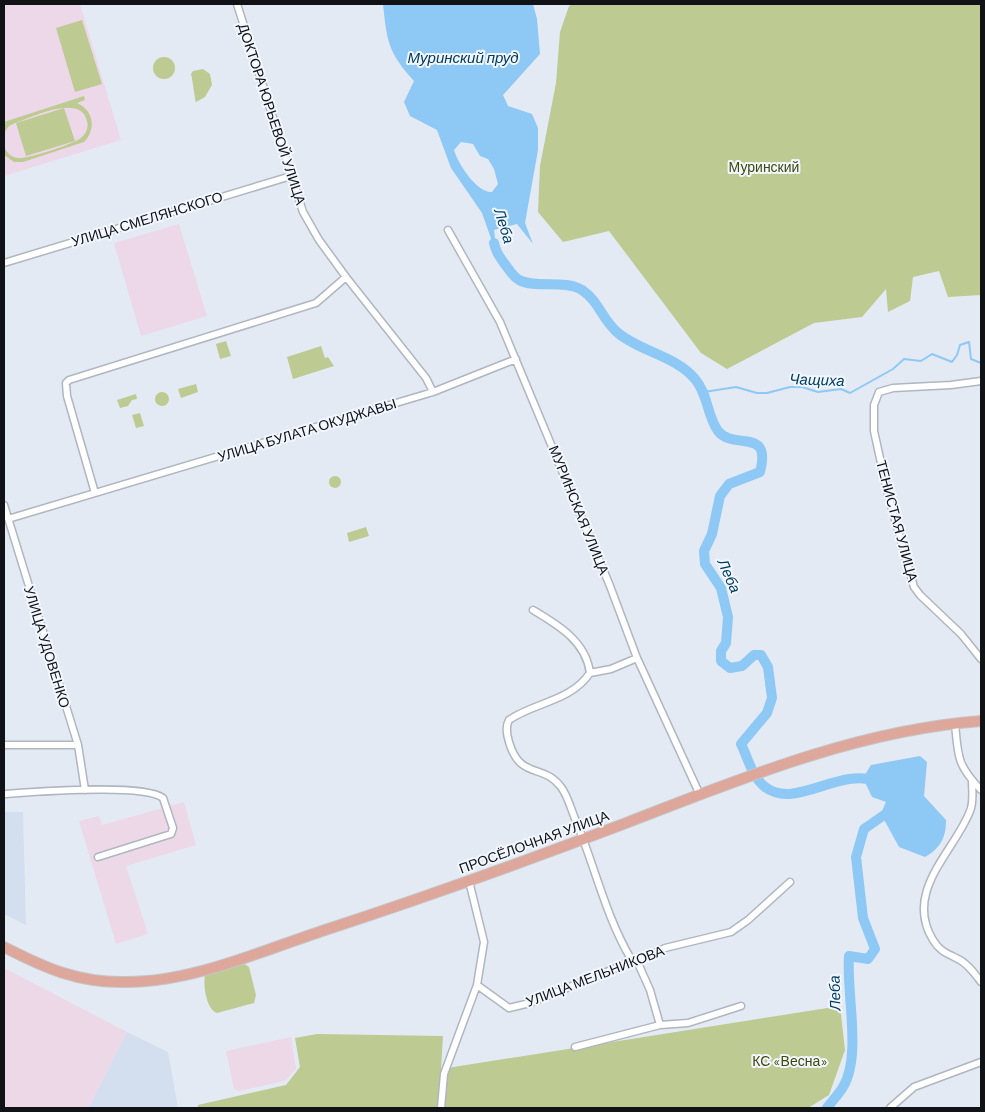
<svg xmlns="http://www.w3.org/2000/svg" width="985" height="1112" viewBox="0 0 985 1112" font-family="Barlow,sans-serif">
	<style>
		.built { fill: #d3deef }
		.industrial { fill: #edd8e7 }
		.education { fill: #ecd8e9 }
		.green { fill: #bdca92 }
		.water { fill: #8ec8f5; fill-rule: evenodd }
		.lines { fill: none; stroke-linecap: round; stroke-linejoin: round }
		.stream { stroke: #8ec8f5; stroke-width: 2 }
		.river { stroke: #8ec8f5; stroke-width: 10 }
		.street-casing { stroke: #b0b6bf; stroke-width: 9 }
		.primary-casing { stroke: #c6c6c7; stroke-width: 12 }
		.street { stroke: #fff; stroke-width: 6 }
		.primary { stroke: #dea79b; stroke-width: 10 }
		.labels { text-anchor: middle; stroke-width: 4; stroke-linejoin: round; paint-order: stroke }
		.street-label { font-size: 14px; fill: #101216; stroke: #f2f7ff }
		.park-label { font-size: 14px; fill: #404909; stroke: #f2f7ff }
		.water-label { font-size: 15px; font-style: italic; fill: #003c60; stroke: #f2f7ff }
	</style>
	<rect width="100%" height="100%" fill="#e3eaf4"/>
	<path class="built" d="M4,812H23L26,925L4,914Z
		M127,1032L168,1052L178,1108H88Z"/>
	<path class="industrial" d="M184,802L196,845L126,866L148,934L116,944L79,821L99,816L102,825Z
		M4,968L127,1032L88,1108H4Z
		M291,1037L296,1069L285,1081L239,1091L234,1089L226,1051Z"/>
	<path class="education" d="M4,4H80L121,140L4,176Z
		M179,224L207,316L141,336L114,243Z"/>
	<path class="green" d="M573,4H981V295L948,297L939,271L913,277L910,301L888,312L886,289L862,317L814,323L727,369L701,353L609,231L563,242L538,212L540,166L556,83L560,32L569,6Z
		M82,20L102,84L75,92L56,28Z
		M153 68a11 11 0 1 1 22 0a11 11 0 1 1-22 0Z
		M203,69L210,74L212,85L205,97L196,102C195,100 193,82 191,74L193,71Z
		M84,96L85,100L77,103C93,110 97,128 84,142L23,162H14L4,155V147C7,153 11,157 18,158C28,159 74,144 81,138C86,134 89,127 87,121C81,93 32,117 15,123L9,126L4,133V122Z
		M64,108L75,141L26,156L16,123Z
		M226,341L231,356L220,359L216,344Z
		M321,346L325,358L328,357L334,366L293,379L287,357Z
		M196,384L198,392L181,398L178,389Z
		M155 399a7 7 0 1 1 14 0a7 7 0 1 1-14 0Z
		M136,394L137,399L132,400L128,406L120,408L117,400Z
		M140,413L144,426L136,428L132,415Z
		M329 482a6 6 0 1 1 12 0a6 6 0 1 1-12 0Z
		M366,527L369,536L349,542L347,533Z
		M240,961L249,967L256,995L254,1003L217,1013C206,1009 203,985 205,975Z
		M840,1006L845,1050L829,1095L808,1108H198V1105L286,1085L300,1067L295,1038L317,1034L443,1036L441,1069Z"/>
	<path class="water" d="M383,4H533L537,19L540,54L503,95L508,106L532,114L538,128V150L525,223L533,244L517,224L494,230L497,255L482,213L451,168L437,130L410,116L404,102L414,81C388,52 387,42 383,4ZM461,142L473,144L480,156L488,159L494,169L498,184L492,192C477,193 458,164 454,150Z
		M920,756L927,762L924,796L946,820C946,837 941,848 925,857L899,847L881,814L886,802L872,797L863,778L871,765Z"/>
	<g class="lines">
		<path class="stream" d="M704,392L736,387L757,393H767L790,387H802L818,392L841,389L850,393L893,369L904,359L921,361L932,354L952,362L957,355L960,345L969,342L971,359L981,363"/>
		<path class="river" d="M494,243C496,252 499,256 504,263C509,269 512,276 519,280C536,289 564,279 582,290C599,301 602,320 618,333C641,352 676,356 695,379C708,394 707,416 718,431C733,451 772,426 760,472L729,484L720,496L712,534L704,551L705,564L721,588L728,617L726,643L721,651V661L730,668L742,666L754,655H761L768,667L772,698L767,713L741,744C748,758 752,777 765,787C796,810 838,767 877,781
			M827,1108C832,1101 839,1094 843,1087C862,1056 846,992 849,956L868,959L875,949L863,918L856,857L864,829L887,813L890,805"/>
		<defs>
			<path id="street" d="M237,4L303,212L319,240L346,277L426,378L433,392
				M448,230L500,322L610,586L637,658L700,795
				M4,263L291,176
				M981,381L951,385L893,388L879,392L874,405V431L888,495L914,587L920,595L961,634L981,659
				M95,493L67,396L66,383L69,380L316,303L346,277
				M4,505L78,745L85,790
				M8,519L433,392L516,359
				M533,610C558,625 586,641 590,673C570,702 535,702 509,720C505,727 507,735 509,742C520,780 543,763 561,787C568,796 571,810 576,821C595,867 606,917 631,959
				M590,673L611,669L637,658
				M955,723C958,757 957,765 981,790
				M4,745H78
				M972,781C972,790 974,802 970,811C955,851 903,891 933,940C940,952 949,954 960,960C969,965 975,974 981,982
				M4,794C32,792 144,783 163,798L173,828L171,834L98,857
				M637,961L650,990L660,1025
				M477,985L509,1008L530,1003L621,966L631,959L637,961L665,948L731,932L748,920L790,882
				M575,1047L660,1025L688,1023L741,1006
				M441,1108L444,1074L477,985L484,942L469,881
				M890,1108L914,1087L981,1062"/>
			<path id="primary" d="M4,947C45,968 78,983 126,982C193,982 261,951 325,930C426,897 526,861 626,823C740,779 858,730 981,721"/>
		</defs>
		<use href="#street" class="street-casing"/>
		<use href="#primary" class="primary-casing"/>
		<use href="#street" class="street"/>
		<use href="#primary" class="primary"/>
	</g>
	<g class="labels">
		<g class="street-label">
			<text transform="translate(272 114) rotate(72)" y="5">ДОКТОРА ЮРЬЕВОЙ УЛИЦА</text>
			<text transform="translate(147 219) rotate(-17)" y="5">УЛИЦА СМЕЛЯНСКОГО</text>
			<text transform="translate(307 430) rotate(-17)" y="5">УЛИЦА БУЛАТА ОКУДЖАВЫ</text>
			<text transform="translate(579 510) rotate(68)" y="5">МУРИНСКАЯ УЛИЦА</text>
			<text transform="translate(897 521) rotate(75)" y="5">ТЕНИСТАЯ УЛИЦА</text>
			<text transform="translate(47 647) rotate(73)" y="5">УЛИЦА УДОВЕНКО</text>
			<text transform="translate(534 842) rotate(-20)" y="5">ПРОСЁЛОЧНАЯ УЛИЦА</text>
			<text transform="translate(595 976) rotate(-21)" y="5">УЛИЦА МЕЛЬНИКОВА</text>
		</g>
		<g class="park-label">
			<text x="764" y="172">Муринский</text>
			<text x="790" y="1066">КС «Весна»</text>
		</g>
		<g class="water-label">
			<text x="463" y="63">Муринский пруд</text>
			<text transform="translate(504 226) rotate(73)" y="5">Леба</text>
			<text transform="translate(817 380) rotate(2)" y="5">Чащиха</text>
			<text transform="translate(729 576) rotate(66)" y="5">Леба</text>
			<text transform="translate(835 993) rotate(-92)" y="5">Леба</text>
		</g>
	</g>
	<rect width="985" height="1112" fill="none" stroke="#101216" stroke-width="10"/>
</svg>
